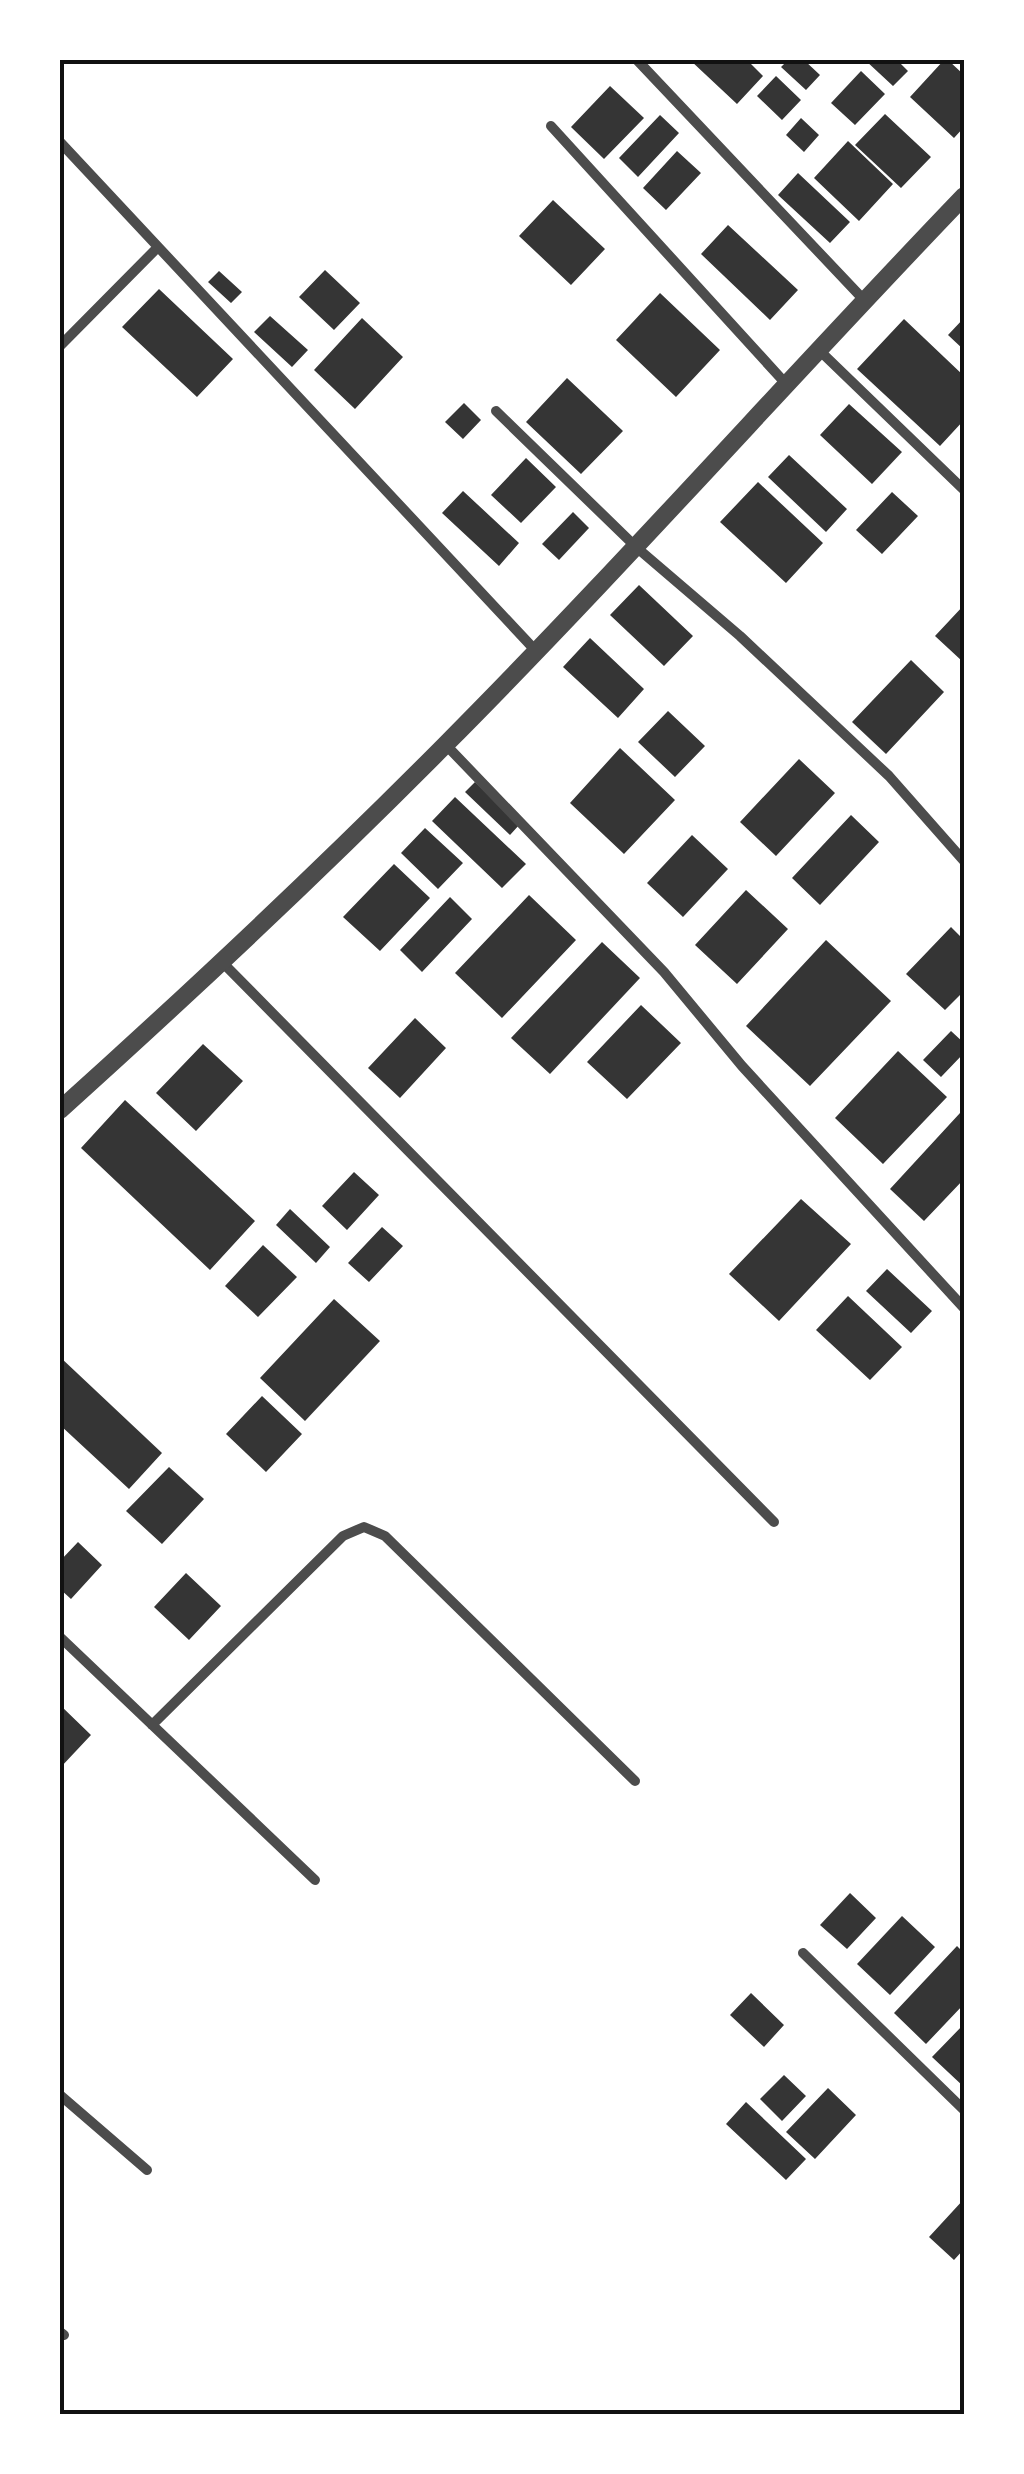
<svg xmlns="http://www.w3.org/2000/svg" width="1024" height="2474" viewBox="0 0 1024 2474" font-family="Helvetica,sans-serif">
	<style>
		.building { fill: #353535 }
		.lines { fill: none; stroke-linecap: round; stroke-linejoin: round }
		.minor { stroke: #4c4c4c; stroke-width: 10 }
		.tertiary { stroke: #4c4c4c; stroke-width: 18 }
		.neatline { fill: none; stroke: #111; stroke-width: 4 }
	</style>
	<rect width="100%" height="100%" fill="#fff"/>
	<path class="building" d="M690,60H747L763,76L737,104Z
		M788,60H804L820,75L806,90L781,67Z
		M865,60H897L908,71L893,86Z
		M944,60H948L964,75V127L954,138L910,97Z
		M861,71L885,94L855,125L831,103Z
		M776,76L801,100L782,120L757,96Z
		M610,86L644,118L604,159L571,127Z
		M885,114L931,157L901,188L855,145Z
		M660,115L679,133L638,177L619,158Z
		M801,118L819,135L804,152L786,135Z
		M848,141L893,184L859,221L814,178Z
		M677,151L701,173L666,210L643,188Z
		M798,173L850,222L830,243L778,195Z
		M553,200L605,249L571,285L519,236Z
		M728,225L798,290L770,320L701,254Z
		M325,270L360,303L334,330L299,297Z
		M219,271L242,292L231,303L208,282Z
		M159,289L233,359L197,397L122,327Z
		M660,293L720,350L676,397L616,340Z
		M270,316L308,350L292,367L254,332Z
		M362,318L403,357L355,409L314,370Z
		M964,318V350L948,335Z
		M904,319L964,376V420L940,446L857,369Z
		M567,378L623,431L581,474L526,422Z
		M464,403L481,420L463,439L445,422Z
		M849,404L902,452L872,484L820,435Z
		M789,455L847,509L826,532L768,477Z
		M526,458L556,487L521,523L491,495Z
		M758,482L823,543L786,583L720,522Z
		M463,491L519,543L499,566L442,513Z
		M892,492L918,516L882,554L856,530Z
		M573,512L589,528L559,560L542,544Z
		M639,585L693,636L664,666L610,615Z
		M964,605V660L962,661L935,636Z
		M590,638L644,689L618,718L563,667Z
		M911,660L944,692L886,754L852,722Z
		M668,711L705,746L675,777L638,742Z
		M620,748L675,800L624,854L570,803Z
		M799,759L835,793L776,856L740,822Z
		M475,782L520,824L510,835L465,792Z
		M455,797L526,864L502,888L432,821Z
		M851,815L879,842L820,905L792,878Z
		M425,828L463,863L438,889L401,853Z
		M692,835L728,869L683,917L647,883Z
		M394,864L430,898L380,951L343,917Z
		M746,890L788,929L737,984L695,945Z
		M529,895L576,940L502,1018L455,973Z
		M450,897L472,919L422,972L400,950Z
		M951,927L964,940V991L945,1010L906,974Z
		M826,940L891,1001L810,1086L746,1026Z
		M602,942L640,978L550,1074L511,1038Z
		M641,1005L681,1043L627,1099L587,1062Z
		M415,1018L446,1048L400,1098L368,1068Z
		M951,1031L964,1043V1053L941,1077L923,1060Z
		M203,1044L243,1081L196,1131L156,1093Z
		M898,1051L947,1097L883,1164L835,1118Z
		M125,1100L255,1221L210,1270L81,1148Z
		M960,1113L964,1117V1179L924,1221L890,1189Z
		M354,1172L379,1195L347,1230L322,1206Z
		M801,1199L851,1244L779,1321L729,1274Z
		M290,1209L330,1247L316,1263L276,1225Z
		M382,1227L403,1246L369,1282L348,1263Z
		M263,1245L297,1277L258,1317L225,1286Z
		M887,1269L932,1311L911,1333L866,1291Z
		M848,1296L902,1347L870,1380L816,1330Z
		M334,1299L380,1341L305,1421L260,1378Z
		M60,1357L162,1453L129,1489L60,1425Z
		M262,1396L302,1434L266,1472L226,1434Z
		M169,1467L204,1499L162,1544L126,1511Z
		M78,1542L102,1565L71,1599L60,1589V1561Z
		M186,1573L221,1606L189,1640L154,1607Z
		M60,1705L91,1735L60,1768Z
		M850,1893L876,1918L847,1949L820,1925Z
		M902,1916L935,1947L890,1995L857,1964Z
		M957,1946L964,1953V2004L926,2044L894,2013Z
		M751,1993L784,2025L764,2047L730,2015Z
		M964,2024V2087L932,2057Z
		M784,2075L806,2096L782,2121L760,2099Z
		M828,2088L856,2115L815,2159L786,2132Z
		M746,2102L806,2159L786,2180L726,2124Z
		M964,2199V2249L954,2260L929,2237Z"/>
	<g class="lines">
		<path class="minor" d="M637,60L864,300
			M551,126L788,386
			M60,142L535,650
			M60,346L158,247
			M820,351L964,490
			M496,411L636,547L740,636L889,776L964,861
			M446,745L664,972L742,1066L964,1308
			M223,963L774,1522
			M60,1637L315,1880
			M152,1725L343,1536L364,1527L385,1536L635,1781
			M803,1953L964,2110
			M60,2095L147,2170
			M60,2332L64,2335"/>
		<path class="tertiary" d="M60,1110C191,992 320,871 444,746C622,567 789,378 964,196"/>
	</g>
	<rect width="1024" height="2474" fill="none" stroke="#ffffff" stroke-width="125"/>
	<rect x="62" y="62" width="900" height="2350" class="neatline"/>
</svg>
